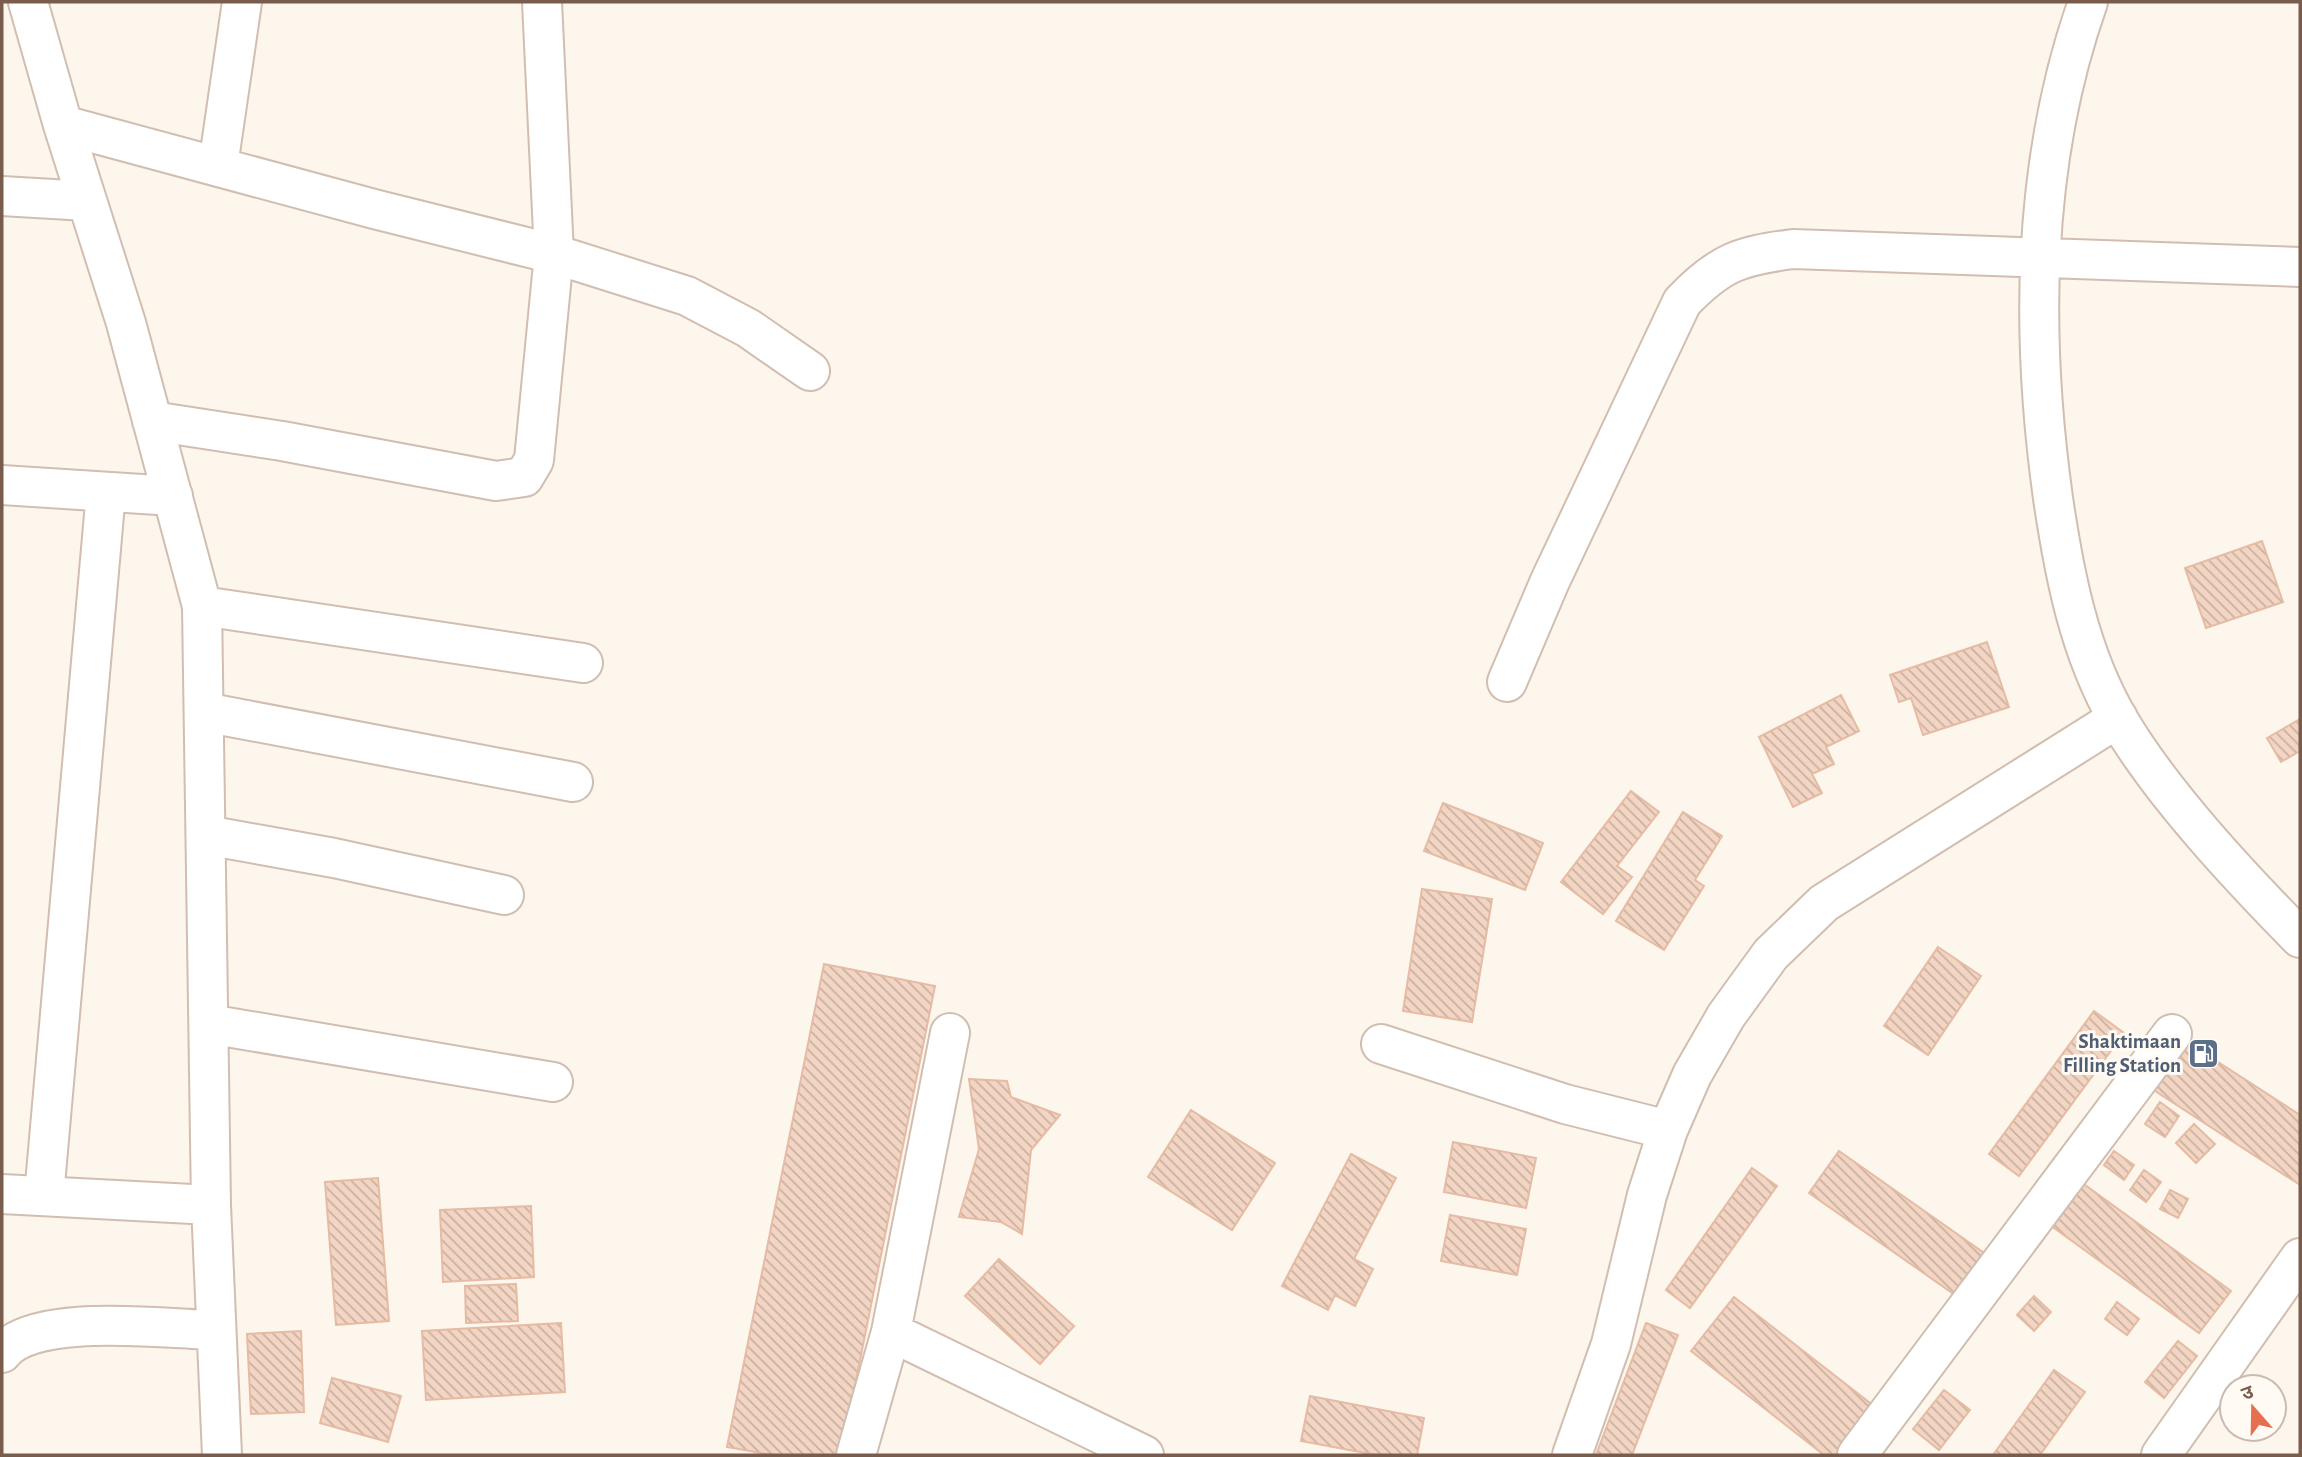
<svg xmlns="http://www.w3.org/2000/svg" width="2302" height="1457" viewBox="0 0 2302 1457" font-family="'Alegreya Sans','Noto Sans Devanagari',sans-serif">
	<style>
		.building { fill: url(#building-back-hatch); stroke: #e6bba3; stroke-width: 2 }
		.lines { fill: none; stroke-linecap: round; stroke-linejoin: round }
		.minor-casing { stroke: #d1beb0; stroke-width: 42 }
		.minor { stroke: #fff; stroke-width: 38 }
		.labels { text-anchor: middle; stroke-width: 6; stroke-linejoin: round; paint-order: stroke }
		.service-label { font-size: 21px; font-weight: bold; fill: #4e5e75; stroke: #fffaf3; text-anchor: end }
	</style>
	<defs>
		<pattern id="building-back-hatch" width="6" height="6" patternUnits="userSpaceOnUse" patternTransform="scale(1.75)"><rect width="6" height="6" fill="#f3d5c3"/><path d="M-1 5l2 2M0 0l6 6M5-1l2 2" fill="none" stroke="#cab0a1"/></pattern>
	</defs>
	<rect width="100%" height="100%" fill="#fdf6ec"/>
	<path class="building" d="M2262,541L2283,602L2206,628L2185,568Z
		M1987,642L2009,707L1923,735L1911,698L1899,702L1890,675Z
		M1841,695L1859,731L1826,747L1834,764L1812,774L1822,793L1793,807L1759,737Z
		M2300,719V751L2281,762L2267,738Z
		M1631,791L1659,812L1617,866L1632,877L1603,914L1561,882Z
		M1443,803L1543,843L1525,890L1424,851Z
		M1683,812L1722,836L1695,880L1704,886L1664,950L1616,921Z
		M1422,889L1492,899L1472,1022L1403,1011Z
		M1938,947L1981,976L1928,1055L1884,1026Z
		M824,964L935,986L841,1455H772L727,1447Z
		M2094,1011L2124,1033L2019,1176L1989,1154Z
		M2184,1040L2300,1115V1185L2152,1089Z
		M969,1079L1007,1081L1011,1097L1060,1115L1031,1150L1022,1234L1001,1222L959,1217L979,1149Z
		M2160,1102L2179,1116L2165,1137L2145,1124Z
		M1191,1110L1275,1163L1232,1230L1148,1177Z
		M2194,1124L2215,1144L2196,1163L2176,1143Z
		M1453,1142L1536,1158L1526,1208L1444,1192Z
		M1839,1151L1987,1255L1958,1297L1809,1193Z
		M2114,1151L2134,1165L2124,1180L2104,1165Z
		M1351,1154L1396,1178L1354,1259L1373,1269L1355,1306L1335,1295L1328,1310L1282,1286Z
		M1752,1168L1777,1186L1690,1308L1666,1290Z
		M2144,1170L2161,1182L2146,1202L2130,1190Z
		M378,1178L389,1321L336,1325L325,1182Z
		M2081,1182L2231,1291L2199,1333L2050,1225Z
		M2170,1190L2188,1199L2178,1218L2160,1209Z
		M531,1206L534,1277L443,1282L440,1210Z
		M1450,1215L1526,1229L1517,1275L1441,1261Z
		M999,1259L1074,1326L1040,1364L965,1296Z
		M516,1284L518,1321L466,1323L465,1286Z
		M2034,1296L2051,1312L2034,1331L2017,1315Z
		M1734,1297L1879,1410L1843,1455H1824L1691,1351Z
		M2117,1302L2139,1319L2127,1335L2105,1319Z
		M561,1323L565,1392L426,1400L422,1331Z
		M1646,1323L1678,1335L1632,1455H1596Z
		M301,1331L304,1412L251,1414L247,1334Z
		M2178,1341L2197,1356L2164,1398L2145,1382Z
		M2054,1370L2085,1392L2040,1455H1993Z
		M332,1378L401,1396L388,1442L320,1423Z
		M1944,1390L1970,1410L1939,1450L1913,1429Z
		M1310,1396L1424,1418L1417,1455H1376L1301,1441Z"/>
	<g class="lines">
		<defs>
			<path id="minor" d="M28,2L63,125L126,323L202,606L211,1205L222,1455
				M2088,2C2032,160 2030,333 2053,498C2064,573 2079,652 2118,719C2162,794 2239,876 2300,938
				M63,125L374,209L554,254L687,296L748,328L810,371
				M218,166L242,2
				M2,196L87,201
				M152,421L282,441L496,481L524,477L534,460L554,254L542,2
				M2,485L173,496
				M202,606L583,663
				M1507,682L1550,581L1682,302C1720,262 1740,256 1793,249L2300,267
				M204,712L573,782
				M206,835L334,858L504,895
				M209,1024L553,1082
				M950,1033L891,1332L1144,1455
				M1381,1044L1565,1104L1668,1130
				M2,1194L211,1205
				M44,1196L106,492
				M2,1353C33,1312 165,1329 214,1330
				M856,1455L891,1332
				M1572,1455L1611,1344L1647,1195L1668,1130L1692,1075L1726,1016L1771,954L1824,903L2118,718
				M1857,1455L2172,1034
				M2161,1455L2300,1258"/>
		</defs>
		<use href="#minor" class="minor-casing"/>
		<use href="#minor" class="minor"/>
	</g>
	<defs>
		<symbol id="fuel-square" viewBox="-11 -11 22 22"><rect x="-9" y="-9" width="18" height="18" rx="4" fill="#5c6f8a" stroke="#fffaf3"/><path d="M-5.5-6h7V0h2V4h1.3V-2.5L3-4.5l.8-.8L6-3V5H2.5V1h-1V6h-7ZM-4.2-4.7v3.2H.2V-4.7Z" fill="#fff"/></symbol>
	</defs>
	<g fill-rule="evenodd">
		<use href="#fuel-square" x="2186" y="1036" width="35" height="35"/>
	</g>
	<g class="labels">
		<g class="service-label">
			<text x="2181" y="1048">Shaktimaan<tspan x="2181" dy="24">Filling Station</tspan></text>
		</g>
	</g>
	<rect width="2302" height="1457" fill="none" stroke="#7a5c4d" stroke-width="7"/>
	<g transform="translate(2253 1408) rotate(340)"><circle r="33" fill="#fffaf3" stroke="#cabbb1" stroke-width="2"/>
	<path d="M0-5L12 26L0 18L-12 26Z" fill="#e76f51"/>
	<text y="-10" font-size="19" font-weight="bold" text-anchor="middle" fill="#7a5c4d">उ</text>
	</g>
</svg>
